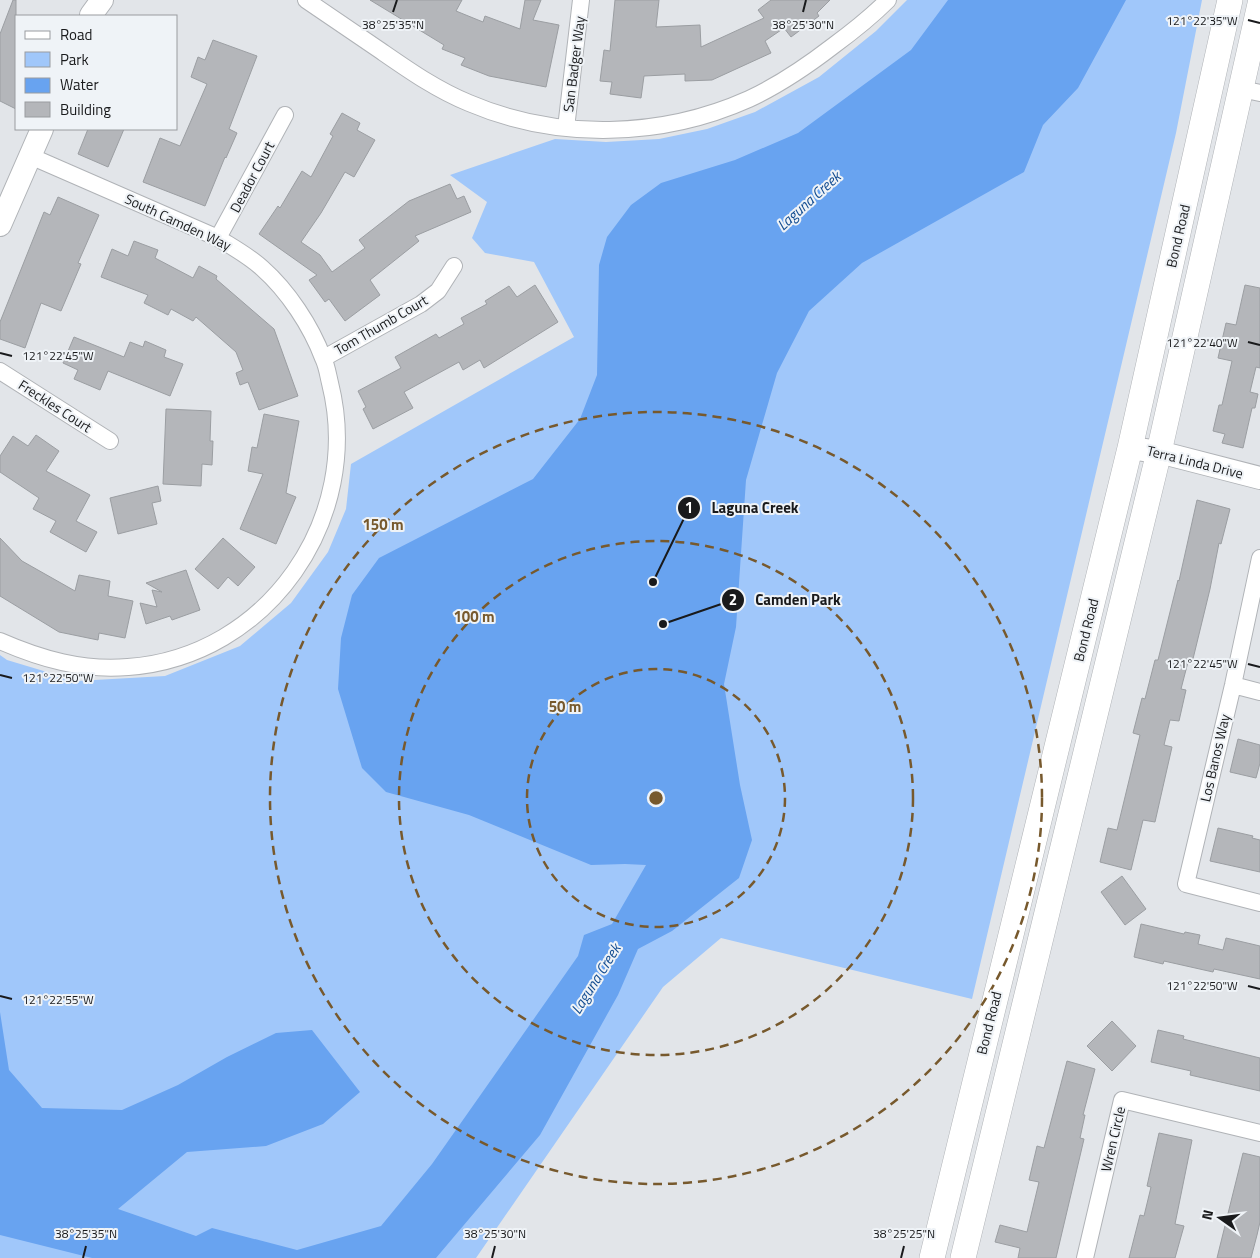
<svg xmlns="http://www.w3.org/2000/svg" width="1260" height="1258" viewBox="0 0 1260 1258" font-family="'Titillium Web',sans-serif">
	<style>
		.green { fill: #a0c7fa }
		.water { fill: #68a3f0 }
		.building { fill: #b4b6ba; stroke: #9b9ea2 }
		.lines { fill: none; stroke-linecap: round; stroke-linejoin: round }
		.street-casing { stroke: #b0b3b7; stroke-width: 18 }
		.secondary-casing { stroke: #b0b3b7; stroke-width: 24 }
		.primary-casing { stroke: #b0b3b7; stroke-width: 26 }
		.street { stroke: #fff; stroke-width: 16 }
		.secondary { stroke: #fff; stroke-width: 22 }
		.primary { stroke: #fff; stroke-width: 25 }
		.ticks { fill: none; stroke: #191a1c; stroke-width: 2 }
		.ring { fill: none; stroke: #77592d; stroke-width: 2.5; stroke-dasharray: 9 6 }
		.labels { text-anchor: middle; stroke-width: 4; stroke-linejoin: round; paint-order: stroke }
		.street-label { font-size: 14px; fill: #191a1c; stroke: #eff3f7 }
		.water-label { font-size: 15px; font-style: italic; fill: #124c91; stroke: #eff3f7 }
		.ticks-label { font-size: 12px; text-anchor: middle; fill: #191a1c; stroke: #eff3f7; stroke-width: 4; stroke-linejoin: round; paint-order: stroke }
		.centre { fill: #77592d; stroke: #eff3f7; stroke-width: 2.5 }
		.ring-label { font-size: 15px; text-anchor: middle; font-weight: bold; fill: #77592d; stroke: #eff3f7; stroke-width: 4; stroke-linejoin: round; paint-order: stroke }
		.leader { fill: none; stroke: #191a1c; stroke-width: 2 }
		.callout-dot { fill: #191a1c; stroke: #eff3f7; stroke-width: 2 }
		.mark-label { font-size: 15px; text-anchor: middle; font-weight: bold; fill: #fff }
		.callout-label { font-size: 15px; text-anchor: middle; font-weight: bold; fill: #191a1c; stroke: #eff3f7; stroke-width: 4; stroke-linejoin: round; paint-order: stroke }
	</style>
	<rect width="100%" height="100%" fill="#e2e5e9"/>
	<path class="green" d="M907,0H1202L1176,133L972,999L721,938L663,987L476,1258H0V655L7,660L77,681L165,676L240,646L291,603L328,552L346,509L351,464L574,337L534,262L485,253L472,238L487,202L450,175L555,139L606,142L659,139L707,129L755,112L819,77L876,31Z"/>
	<path class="water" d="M948,0H1126L1078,88L1043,125L1024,172L862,263L809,311L777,373L746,480L736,627L724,684L740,785L752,840L739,878L672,931L638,949L618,995L540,1135L436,1258H92L0,1235V1012L9,1070L42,1108L122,1110L178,1085L227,1057L276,1033L312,1030L360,1092L323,1124L266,1146L187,1152L118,1209L196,1236L212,1228L297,1250L381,1226L432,1164L578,956L584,935L612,924L646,865L625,864L591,865L469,815L386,792L362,768L338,689L341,638L352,595L379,558L533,479L580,419L597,375L599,265L607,237L631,205L661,183L735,160L798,133L911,50Z"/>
	<path class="building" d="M13,0H16V109L0,101V34Z
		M370,0H462L456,11L483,22L485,16L520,29L525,0H541L533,20L559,25L546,87L489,76L461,65L465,58L442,49L444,45Z
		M615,0H659L656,27L700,25L701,47L764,18L758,10L771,0H830L817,13L819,16L791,37L784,28L765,41L771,53L712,80L685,81V74L644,76L641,98L610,94L612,82L600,81L604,50L610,51Z
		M213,40L257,56L229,129L237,133L226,158L225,157L205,206L143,182L160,138L180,146L207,84L191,77L198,57L205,60Z
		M342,113L360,123L357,130L375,140L354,177L345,172L321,213L301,242L320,255L332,272L365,248L359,240L409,201L450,184L457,199L464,196L471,212L415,236L419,241L370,280L380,295L345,321L329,299L325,302L309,280L317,275L259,234L278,206L280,208L302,171L311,177L333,136L330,134Z
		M88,129H124L108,167L78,154Z
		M58,197L99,215L78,263L81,264L61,311L41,303L25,348L0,339V322L44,212L50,215Z
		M134,241L158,250L155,258L193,278L199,266L217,276L216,279L274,329L298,396L259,410L248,382L240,385L236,373L243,370L236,352L196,317L193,321L171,309L168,315L144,303L148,295L101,277L112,249L128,256Z
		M535,285L558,322L484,368L480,360L463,370L459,362L404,392L413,408L373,429L363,409L366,407L358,391L401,368L395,357L436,334L439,338L464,324L461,318L487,304L485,301L509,286L517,297Z
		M1245,285L1260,288V368L1256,367L1250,392L1258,394L1255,408H1252L1243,448L1222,443L1225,434L1213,431L1219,405H1222L1232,361L1218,358L1226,323L1236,325Z
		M74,337L124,357L130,342L143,347L145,341L166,350L164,357L183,364L170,396L108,371L100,390L74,379L78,370L63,363Z
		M166,409L211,411L210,441H213L212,465L202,464L201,486L163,484Z
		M264,414L299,421L286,493L296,497L276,544L240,529L263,474L248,471L252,447L257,448Z
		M36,435L59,451L46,471L90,495L76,521L97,532L86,552L50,532L56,521L33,509L39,498L0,472V456L13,436L28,446Z
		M158,486L161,501L152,503L157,524L118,534L110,498Z
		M1197,500L1230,509L1221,544L1219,543L1210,589L1192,663L1188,662L1181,689L1186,690L1179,721L1170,720L1164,745L1172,747L1155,822L1143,820L1131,870L1100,862L1108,828L1117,830L1140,735L1133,733L1142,698L1145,699L1155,660H1158L1178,580L1179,581Z
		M0,538L22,561L75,591L79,575L110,581L108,596L133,601L125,638L99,633L98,640L59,632L0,596Z
		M223,538L255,567L238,586L228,577L218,589L195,569Z
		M186,570L200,610L172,620L170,616L146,624L140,603L157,607L152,590L162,592L146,583Z
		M1238,739L1260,745V763L1256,778L1230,772Z
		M1218,828L1253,836L1252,838L1260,840V872L1210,861Z
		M1122,876L1146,909L1125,925L1101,892Z
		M1141,924L1184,934L1185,932L1200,935L1198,944L1223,950L1226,938L1260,946V979L1214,969L1213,972L1164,961L1163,964L1134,957Z
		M1112,1021L1136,1046L1112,1071L1087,1046Z
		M1158,1030L1184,1036L1183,1039L1260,1058V1091L1190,1075L1191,1071L1151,1062Z
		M1067,1061L1095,1069L1083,1115H1085L1080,1138L1084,1139L1056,1258H1018L1020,1248L995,1242L1000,1225L1027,1232L1039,1182L1029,1180L1037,1146L1044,1148Z
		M1159,1133L1192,1140L1175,1224L1184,1226L1175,1258H1129L1140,1215L1144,1216L1151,1187L1147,1186Z
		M1243,1153L1260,1157V1222L1257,1235L1251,1258H1217Z"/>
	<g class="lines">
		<defs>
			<path id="street" d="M306,0C331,17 356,34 381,51C410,71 437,90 469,103C558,141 662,138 749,99C779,85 807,66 833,46C852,32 871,17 888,0
				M1241,89L1260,93
				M566,128L581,0
				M218,238L285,115
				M324,358L421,304L438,291L454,266
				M0,371L110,441
				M1260,558L1233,685L1186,884L1260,903
				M0,641C41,659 83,671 128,667C268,657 364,518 330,383C328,375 327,366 323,358C311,326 288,291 262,268C249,256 234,248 218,238L30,156
				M1233,685L1260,692
				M1085,1258L1122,1100L1260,1133"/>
			<path id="secondary" d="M91,15L102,0
				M0,225L42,129
				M1130,448L1159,452L1260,478"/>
			<path id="primary" d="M932,1258L1130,448L1230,0
				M963,1258L1159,452L1260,4"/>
		</defs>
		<use href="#street" class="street-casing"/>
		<use href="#secondary" class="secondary-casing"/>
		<use href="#primary" class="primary-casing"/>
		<use href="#street" class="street"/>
		<use href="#secondary" class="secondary"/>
		<use href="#primary" class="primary"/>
	</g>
	<path class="ticks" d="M393,12L397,0M803,12L806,0M1248,20L1260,23M1248,342L1260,345M0,353L12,356M1248,664L1260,667M0,675L12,678M1248,986L1260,989M0,996L12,999M83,1258L86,1246M492,1258L495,1246M901,1258L904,1246"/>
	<g class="ring">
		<circle cx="656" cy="798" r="129"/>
		<circle cx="656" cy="798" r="257"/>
		<circle cx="656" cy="798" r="386"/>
	</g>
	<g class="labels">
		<g class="street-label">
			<text transform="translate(574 64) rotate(-83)" y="5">San Badger Way</text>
			<text transform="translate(252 177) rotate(-62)" y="5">Deador Court</text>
			<text transform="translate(178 222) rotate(25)" y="5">South Camden Way</text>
			<text transform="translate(1178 236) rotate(-77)" y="5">Bond Road</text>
			<text transform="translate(381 325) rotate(-30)" y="5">Tom Thumb Court</text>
			<text transform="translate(55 406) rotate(33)" y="5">Freckles Court</text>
			<text transform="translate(1195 462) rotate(14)" y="5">Terra Linda Drive</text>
			<text transform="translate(1086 630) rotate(-76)" y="5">Bond Road</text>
			<text transform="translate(1215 758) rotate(-77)" y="5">Los Banos Way</text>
			<text transform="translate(989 1023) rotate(-76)" y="5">Bond Road</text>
			<text transform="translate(1113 1139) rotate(-77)" y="5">Wren Circle</text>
		</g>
		<g class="water-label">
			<text transform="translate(809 201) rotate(-42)" y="5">Laguna Creek</text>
			<text transform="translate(596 979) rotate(-58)" y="5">Laguna Creek</text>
		</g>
	</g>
	<g class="ticks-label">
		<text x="1202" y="25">121°22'35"W</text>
		<text x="393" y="29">38°25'35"N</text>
		<text x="803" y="29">38°25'30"N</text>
		<text x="1202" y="347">121°22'40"W</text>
		<text x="58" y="360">121°22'45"W</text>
		<text x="1202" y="668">121°22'45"W</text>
		<text x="58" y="682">121°22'50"W</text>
		<text x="1202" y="990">121°22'50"W</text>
		<text x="58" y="1004">121°22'55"W</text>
		<text x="86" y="1238">38°25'35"N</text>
		<text x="495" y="1238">38°25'30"N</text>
		<text x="904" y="1238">38°25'25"N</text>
	</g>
	<circle cx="656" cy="798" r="8" class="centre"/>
	<g class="ring-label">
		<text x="383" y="530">150 m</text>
		<text x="474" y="622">100 m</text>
		<text x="565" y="712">50 m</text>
	</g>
	<path class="leader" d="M653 582L689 508M663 624L733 600"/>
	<g class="callout-dot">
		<circle cx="653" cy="582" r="5"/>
		<circle cx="663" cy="624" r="5"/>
		<circle cx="689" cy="508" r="12"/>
		<circle cx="733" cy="600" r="12"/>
	</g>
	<g class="mark-label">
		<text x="689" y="513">1</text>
		<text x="733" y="605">2</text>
	</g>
	<g class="callout-label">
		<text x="755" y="513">Laguna Creek</text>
		<text x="798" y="605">Camden Park</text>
	</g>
	<rect x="15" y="15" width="162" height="115" fill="#eff3f7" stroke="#999c9f"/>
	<rect x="25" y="31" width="25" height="8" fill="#ffffff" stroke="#999c9f"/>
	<text x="60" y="40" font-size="15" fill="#191a1c">Road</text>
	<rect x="25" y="52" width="25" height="15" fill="#a0c7fa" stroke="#999c9f"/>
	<text x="60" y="65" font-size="15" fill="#191a1c">Park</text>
	<rect x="25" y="78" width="25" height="15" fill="#68a3f0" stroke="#999c9f"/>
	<text x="60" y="90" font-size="15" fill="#191a1c">Water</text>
	<rect x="25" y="102" width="25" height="15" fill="#b4b6ba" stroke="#999c9f"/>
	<text x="60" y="115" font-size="15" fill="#191a1c">Building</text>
	<g transform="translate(1220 1218) rotate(284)" stroke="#eff3f7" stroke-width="4" paint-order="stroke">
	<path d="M0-4L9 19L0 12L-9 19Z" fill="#191a1c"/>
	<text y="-8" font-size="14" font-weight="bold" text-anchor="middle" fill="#191a1c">N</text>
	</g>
</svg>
